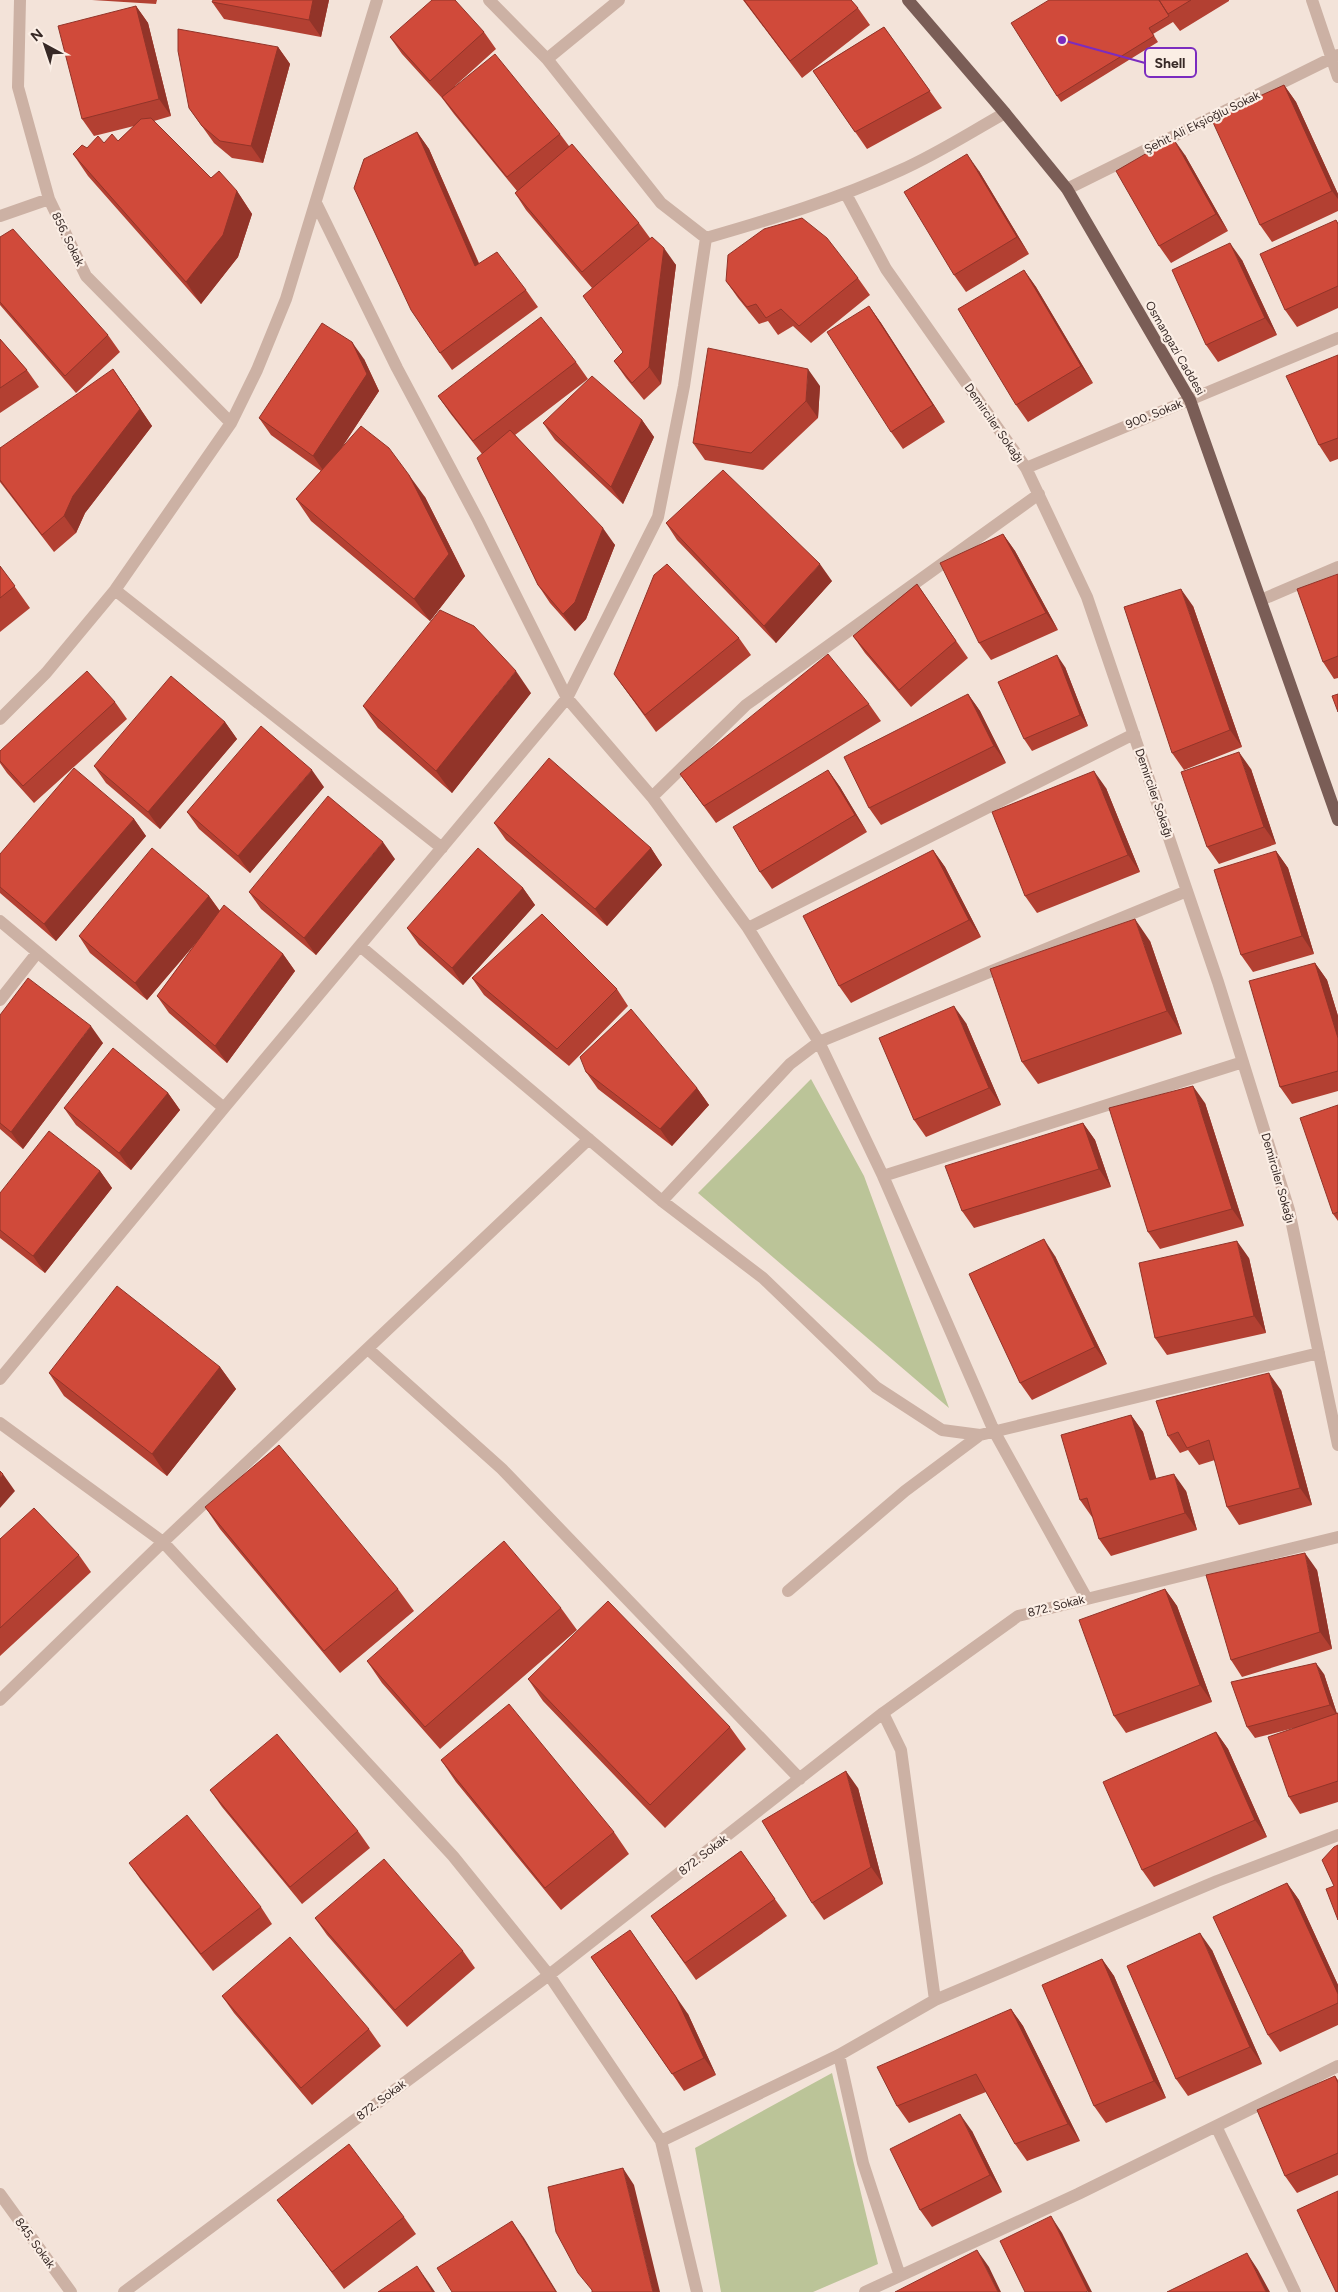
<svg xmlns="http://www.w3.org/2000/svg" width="1338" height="2292" viewBox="0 0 1338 2292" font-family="Figtree,sans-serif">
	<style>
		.green { fill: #bbc498 }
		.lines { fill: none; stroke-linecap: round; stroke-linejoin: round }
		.minor { stroke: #ccb1a4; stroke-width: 12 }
		.major { stroke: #7a5d56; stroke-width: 12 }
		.wall { fill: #b34032 }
		.shaded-wall { fill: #923429 }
		.building { fill: #d04a3a; stroke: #923429 }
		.labels { text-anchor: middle; stroke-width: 4.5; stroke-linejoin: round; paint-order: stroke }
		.street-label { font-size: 12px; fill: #372926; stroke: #fbeee5 }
		.leader { fill: none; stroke: #7b2cbf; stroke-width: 2 }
		.callout-dot { fill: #7b2cbf; stroke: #fbeee5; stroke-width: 2 }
		.callout { fill: #fbeee5; stroke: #7b2cbf; stroke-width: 2 }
		.callout-label { font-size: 14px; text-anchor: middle; font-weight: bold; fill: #372926 }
	</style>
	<rect width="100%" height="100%" fill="#f3e3d9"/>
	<path class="green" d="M811,1079L864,1176L949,1408L698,1193Z
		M832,2073L878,2264L813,2292H721L695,2148Z"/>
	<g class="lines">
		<path class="minor" d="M20,0L18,87L49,199L86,276L231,423
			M489,0L547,59L661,203L706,238C772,219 838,199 901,170C937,154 971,132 1005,113
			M1312,0L1338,77
			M547,59L619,0
			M1067,189L1338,55
			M846,194L886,269L1026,468L1087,597L1218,982L1289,1210L1338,1445
			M316,203L397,368L478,520L567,698L652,797L748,928L819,1042L883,1176L994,1431L1087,1599
			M0,216L49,199
			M1026,468L1338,338
			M115,590L442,848
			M1261,600L1338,567
			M0,719L46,673L115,590L231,423L257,370L286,299L377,0
			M652,797L746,705L1039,494
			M0,921L224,1108
			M748,928L1134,734
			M360,946L662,1201L763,1278L876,1387L942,1430L980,1435
			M0,1000L37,953
			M883,1176L1243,1062
			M662,1201L790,1064L819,1042L1187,891
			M368,1349L502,1469L800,1779
			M0,1379L224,1108L567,698L658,517L684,386L706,238
			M0,1423L163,1542L453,1856L549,1975L661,2141L697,2292
			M788,1591L905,1491L980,1435L1319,1353
			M0,1700L163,1542L589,1139
			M883,1713L901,1750L935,2000
			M839,2055L863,2163L900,2276
			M1216,2126L1295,2292
			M661,2141L839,2055L935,2000L1217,1881L1338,1835
			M0,2194L71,2292
			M124,2292L549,1975L883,1713L1018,1616L1338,1537
			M865,2292L1078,2194L1338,2066"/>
		<path class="major" d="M908,0L1005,113L1067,189L1190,400L1338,820"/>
	</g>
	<path class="wall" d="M92,0H157L156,4Z
		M329,0L321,37L224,19L212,2Z
		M743,0H851L858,8L870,25L802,78Z
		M1049,0H1229V1L1180,31L1173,22L1153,34L1158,42L1061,102L1057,96Z
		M136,6L148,23L171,116L154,121L211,178L237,191L252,214L238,257L201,304L88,176L73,154L87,148L104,143L118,141L134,126L94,136L82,119Z
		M884,27L942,108L867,149L813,71Z
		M484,32L496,49L455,86L560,134L569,146L639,223L650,238L676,265L661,384L644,400L626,378L614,361L623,352L592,288L526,210L515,193L517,191L454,114L442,98L402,54L390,37Z
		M278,47L290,64L263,163L232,158L214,143L189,108Z
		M1284,85L1296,102L1338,194V211L1272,242L1260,225Z
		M417,132L429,149L479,263L526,290L538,307L452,370L440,353Z
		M1185,155L1228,231L1171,263L1159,246Z
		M979,171L1029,254L966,292L954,275Z
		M1336,220L1338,223V308L1297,327L1285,310Z
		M0,237L108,335L120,352L76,393L0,305Z
		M1242,260L1277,335L1218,362L1206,345Z
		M1024,270L1036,287L1093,383L1028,422L1016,405Z
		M858,278L870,295L811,343L793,326L778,335L768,321L759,324L738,298L726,281Z
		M869,306L881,323L945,422L903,449L891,432Z
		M0,339L27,370L39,387L0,413Z
		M1338,355V459L1330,462L1319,445Z
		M364,359L379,391L342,447L425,497L465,576L430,621L311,521L296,499L321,471L271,435L259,418Z
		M576,362L588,379L515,435L615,545L586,619L575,631L550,603L538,585L482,454L450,413L438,396Z
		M125,386L152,426L85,513L76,533L54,552L0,482V448Z
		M820,386L818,418L763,470L705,460L693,443Z
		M642,420L654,437L623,504L555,440L543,423Z
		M666,523L832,581L776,643L677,540Z
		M1003,534L1015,551L1058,630L991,660L979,643Z
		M0,566L30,608L0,632Z
		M1338,574V678L1334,679L1323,662Z
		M917,584L968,658L911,707L865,653L853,636Z
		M1193,606L1242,747L1184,770L1172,753Z
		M739,638L751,655L656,732L614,674Z
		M1065,667L1088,726L1032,751L1024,739Z
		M531,693L452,793L378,728L363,706Z
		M968,694L980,711L1006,763L881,825L869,808Z
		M115,702L127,719L34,803L7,773L0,763V751Z
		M869,704L881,721L716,823L680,774Z
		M225,722L237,739L160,829L106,783L94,766Z
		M1251,769L1276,844L1219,864L1207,847Z
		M828,770L840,787L867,832L772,889L760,872Z
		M324,787L250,873L199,829L187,812Z
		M1106,788L1140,872L1037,913L1025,896Z
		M134,819L146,836L56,941L0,893V854Z
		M494,823L651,848L662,865L607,926L506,840Z
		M933,850L945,867L981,937L851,1003L839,986Z
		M1276,851L1288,868L1314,954L1253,972L1241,955Z
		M395,859L316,955L261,909L249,892Z
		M523,888L535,905L463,985L419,945L407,928Z
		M209,896L220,911L283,954L295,971L227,1063L169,1013L157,996L197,942L147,1000L90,953L79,936Z
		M1150,941L1182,1034L1038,1084L1022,1062Z
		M1315,963L1327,980L1338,1016V1091L1292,1104L1280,1087Z
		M472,978L617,989L628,1006L569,1066L484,995Z
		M0,1015L103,1043L23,1149L0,1129Z
		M966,1023L1001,1105L926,1137L914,1120Z
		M586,1072L697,1088L709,1105L672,1146L598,1089Z
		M168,1093L180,1110L131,1170L76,1125L64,1108Z
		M1205,1103L1244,1226L1160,1249L1148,1232Z
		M1338,1105V1221L1333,1214Z
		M1083,1123L1095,1140L1111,1187L974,1228L962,1211Z
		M100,1171L112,1188L45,1273L0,1238V1193Z
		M1055,1256L1107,1364L1032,1400L1020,1383Z
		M1249,1258L1266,1333L1167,1355L1155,1338Z
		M220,1367L236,1389L167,1476L64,1396L49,1373Z
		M1281,1390L1312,1505L1239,1525L1227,1507L1215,1460L1199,1465L1188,1450L1180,1453L1168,1436Z
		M1131,1415L1143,1432L1156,1479L1186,1491L1197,1530L1111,1556L1099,1539L1093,1516L1092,1517L1080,1500Z
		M205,1507L398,1589L414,1611L340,1673L220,1529Z
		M0,1539L79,1555L91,1572L0,1656Z
		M1317,1570L1332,1649L1242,1677L1231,1660Z
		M1165,1589L1177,1606L1212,1702L1126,1733L1114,1716Z
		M561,1608L577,1630L440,1749L382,1683L367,1661Z
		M1324,1674L1337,1714L1338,1713V1802L1300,1814L1289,1797L1294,1728L1255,1738L1247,1727Z
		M528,1679L730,1727L746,1749L665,1828L543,1701Z
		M1216,1732L1228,1749L1267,1837L1154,1887L1142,1870Z
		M441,1760L614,1832L629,1854L561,1910L456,1782Z
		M858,1788L883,1884L824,1920L812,1903Z
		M210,1790L358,1831L370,1848L302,1904L222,1807Z
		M741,1851L787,1916L696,1980L651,1916Z
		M129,1863L261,1907L272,1924L213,1971L141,1880Z
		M1287,1883L1299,1900L1338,1985V2025L1280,2052L1268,2035Z
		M315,1918L463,1951L475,1968L407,2027L327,1935Z
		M1212,1950L1262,2064L1188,2096L1176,2079Z
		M591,1957L688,2014L716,2075L684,2091Z
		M1102,1959L1114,1976L1166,2098L1106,2123L1094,2106Z
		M222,1996L369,2029L381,2046L312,2105L234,2013Z
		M1011,2009L1023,2026L1080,2141L1027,2161L1015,2144L986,2092L909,2123L897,2106Z
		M1335,2076L1338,2080V2175L1297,2193L1285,2176Z
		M972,2131L1002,2192L932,2227L920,2210Z
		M277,2200L404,2217L416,2234L344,2289Z"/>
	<path class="shaded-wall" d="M313,0H329L321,37L309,20Z
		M136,6L148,23L171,116L159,99Z
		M278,47L290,64L263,163L251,146Z
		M1284,85L1296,102L1338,194V199L1332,191Z
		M417,132L429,149L487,283L475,266Z
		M1173,138L1185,155L1228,231L1216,214Z
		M967,154L979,171L1029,254L1017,237Z
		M237,191L252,214L238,257L201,304L186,282Z
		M1230,243L1242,260L1277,335L1265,318Z
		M664,248L676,265L661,384L649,367Z
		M1024,270L1036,287L1093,383L1081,366Z
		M869,306L881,323L945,422L933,405Z
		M352,342L364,359L379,391L325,473L313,456Z
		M113,369L152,426L85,513L76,533L64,516Z
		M808,369L820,386L818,418L806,401Z
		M642,420L654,437L623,504L611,487Z
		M409,475L425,497L465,576L430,621L414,599Z
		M603,528L615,545L586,619L575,631L563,614Z
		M1003,534L1015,551L1058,630L1046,613Z
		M820,564L832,581L776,643L764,626Z
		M1181,589L1193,606L1242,747L1230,730Z
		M1057,655L1065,667L1088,726L1080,715Z
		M516,671L531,693L452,793L436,771Z
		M968,694L980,711L1006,763L994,746Z
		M225,722L237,739L160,829L148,812Z
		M1239,752L1251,769L1276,844L1264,827Z
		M312,770L324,787L250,873L238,856Z
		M828,770L840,787L867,832L855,815Z
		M1094,771L1106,788L1140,872L1128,855Z
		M134,819L146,836L56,941L44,924Z
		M383,842L395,859L316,955L304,938Z
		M651,848L662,865L607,926L595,909Z
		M933,850L945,867L981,937L969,920Z
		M1276,851L1288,868L1314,954L1302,936Z
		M523,888L535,905L463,985L452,968Z
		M209,896L221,913L147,1000L135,983Z
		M1135,919L1150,941L1182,1034L1167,1011Z
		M283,954L295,971L227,1063L215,1046Z
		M1315,963L1327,980L1338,1016V1038Z
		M954,1006L966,1023L1001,1105L989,1088Z
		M91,1026L103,1043L23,1149L11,1132Z
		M1193,1086L1205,1103L1244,1226L1232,1209Z
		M697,1088L709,1105L672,1146L660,1129Z
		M168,1093L180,1110L131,1170L119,1153Z
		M1083,1123L1095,1140L1111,1187L1099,1169Z
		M100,1171L112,1188L45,1273L33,1256Z
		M1044,1239L1055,1256L1107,1364L1095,1347Z
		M1237,1241L1249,1258L1266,1333L1254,1316Z
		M220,1367L236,1389L167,1476L152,1454Z
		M1269,1373L1281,1390L1312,1505L1300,1488Z
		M1131,1415L1143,1432L1162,1498L1150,1480Z
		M3,1474L15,1491L0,1508V1478Z
		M1174,1474L1186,1491L1197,1530L1185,1513Z
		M1305,1553L1317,1570L1332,1649L1320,1632Z
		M1165,1589L1177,1606L1212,1702L1200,1685Z
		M1316,1663L1324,1674L1338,1717L1330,1705Z
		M1216,1732L1228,1749L1267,1837L1255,1820Z
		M846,1771L858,1788L883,1884L871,1867Z
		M1287,1883L1299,1900L1338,1985V1994Z
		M630,1930L688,2014L716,2075L704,2058Z
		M1200,1933L1212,1950L1262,2064L1250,2047Z
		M1102,1959L1114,1976L1166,2098L1154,2081Z
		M1011,2009L1023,2026L1080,2141L1068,2124Z
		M960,2114L972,2131L1002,2192L990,2175Z
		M623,2168L634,2185L660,2292H653Z
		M1051,2216L1062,2233L1092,2292H1088Z
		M512,2221L524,2238L557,2292H556Z
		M977,2250L989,2267L1001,2292H998Z
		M1247,2253L1258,2270L1270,2292H1266Z
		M417,2266L429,2283L435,2292H433Z"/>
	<path class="building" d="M213,0H313L309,20L212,2Z
		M432,0H455L484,32L430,81L390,37Z
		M744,0H851L858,8L790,61Z
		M1049,0H1159L1169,16L1149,28L1154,36L1057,96L1011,23Z
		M1159,0H1191L1168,14Z
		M136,6L159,99L82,119L58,26Z
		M884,27L930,91L855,132L813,71Z
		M178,29L278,47L251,146L220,141L202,126L189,108L178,51Z
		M495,54L560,134L507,177L442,97Z
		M1284,85L1332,191L1260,225L1211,118Z
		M151,118L211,178L219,171L237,191L223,235L186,282L73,154L82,145L87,148L98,136L104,143L112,134L118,141L141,119Z
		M417,132L475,266L497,252L526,290L440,353L411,310L354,188L364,159Z
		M1173,138L1216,214L1159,246L1116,171Z
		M572,144L639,223L582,272L515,193Z
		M967,154L1017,237L954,275L904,192Z
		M802,218L827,238L858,278L799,326L781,309L766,318L756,304L747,307L726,281L728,255L764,229Z
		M1336,220L1338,224V286L1285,310L1260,254Z
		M13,229L108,335L65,376L0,302V237Z
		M652,237L664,248L649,367L632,383L614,361L623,352L583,296Z
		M1230,243L1265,318L1206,345L1172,270Z
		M1024,270L1081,366L1016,405L958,309Z
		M869,306L933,405L891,432L827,332Z
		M541,317L576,362L473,441L438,396Z
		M322,323L352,342L367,374L313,456L259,418Z
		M0,339L27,370L0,388Z
		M708,348L808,369L806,401L751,453L693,443Z
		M1338,355V438L1319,445L1286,376Z
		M113,369L140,409L73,496L64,516L42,535L0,480V448Z
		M592,376L642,420L611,487L543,423Z
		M361,426L389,448L409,475L449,554L414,599L296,499Z
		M510,430L603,528L575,602L563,614L538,585L477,458Z
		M723,470L820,564L764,626L666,523Z
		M1003,534L1046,613L979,643L940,563Z
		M667,564L739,638L645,715L614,674L654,575Z
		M0,566L15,586L0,598Z
		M1338,574V656L1323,662L1297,589Z
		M917,584L956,641L899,690L853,636Z
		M1181,589L1230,730L1172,753L1124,607Z
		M440,610L474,626L516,671L436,771L363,706Z
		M828,654L869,704L704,806L680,774Z
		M1057,655L1080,715L1024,739L998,682Z
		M87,671L115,702L23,786L0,761V751Z
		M171,676L225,722L148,812L94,766Z
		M968,694L994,746L869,808L844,757Z
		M1338,694V712L1332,696Z
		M261,726L312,770L238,856L187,812Z
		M1239,752L1264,827L1207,847L1181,772Z
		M549,758L651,848L595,909L494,823Z
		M74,768L134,819L44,924L0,887V854Z
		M828,770L855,815L760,872L733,827Z
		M1094,771L1128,855L1025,896L992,812Z
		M328,796L383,842L304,938L249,892Z
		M152,848L209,896L135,983L79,936Z
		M478,848L523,888L452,968L407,928Z
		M933,850L969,920L839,986L803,916Z
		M1276,851L1302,936L1241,955L1214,870Z
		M224,905L283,954L215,1046L157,996Z
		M542,914L617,989L557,1049L472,978Z
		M1135,919L1167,1011L1022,1062L990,969Z
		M1315,963L1338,1038V1071L1280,1087L1249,981Z
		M28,978L91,1026L11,1132L0,1123V1015Z
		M954,1006L989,1088L914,1120L879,1038Z
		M631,1009L697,1088L660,1129L586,1072L580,1057Z
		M113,1048L168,1093L119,1153L64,1108Z
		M1193,1086L1232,1209L1148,1232L1109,1108Z
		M1338,1105V1212L1333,1214L1300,1118Z
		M1083,1123L1099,1169L962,1211L945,1166Z
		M49,1131L100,1171L33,1256L0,1230V1193Z
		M1044,1239L1095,1347L1020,1383L969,1274Z
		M1237,1241L1254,1316L1155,1338L1139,1263Z
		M117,1286L220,1367L152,1454L49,1373Z
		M1269,1373L1300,1488L1227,1507L1209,1440L1187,1448L1178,1432L1168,1436L1156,1401Z
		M1131,1415L1150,1480L1174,1474L1185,1513L1099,1539L1087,1498L1080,1500L1061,1435Z
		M279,1445L398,1589L324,1651L205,1507Z
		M0,1471L3,1474L0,1478Z
		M34,1508L79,1555L0,1628V1539Z
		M504,1541L561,1608L425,1727L367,1661Z
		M1305,1553L1320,1632L1231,1660L1206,1575Z
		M1165,1589L1200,1685L1114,1716L1079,1620Z
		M608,1601L730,1727L650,1805L528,1679Z
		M1316,1663L1330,1705L1247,1727L1231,1682Z
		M509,1704L614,1832L545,1888L441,1760Z
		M1338,1713V1781L1289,1797L1268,1737Z
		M1216,1732L1255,1820L1142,1870L1103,1782Z
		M277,1734L358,1831L290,1887L210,1790Z
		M846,1771L871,1867L812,1903L762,1821Z
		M187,1815L261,1907L201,1954L129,1863Z
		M1338,1845V1920L1326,1889L1334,1886L1322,1860L1334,1847Z
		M741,1851L775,1899L685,1963L651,1916Z
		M384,1859L463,1951L395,2010L315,1918Z
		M1287,1883L1338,1994V2003L1268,2035L1213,1917Z
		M630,1930L676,1997L704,2058L672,2074L591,1957Z
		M1200,1933L1250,2047L1176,2079L1127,1966Z
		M290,1937L369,2029L301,2088L222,1996Z
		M1102,1959L1154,2081L1094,2106L1042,1985Z
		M1011,2009L1068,2124L1015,2144L976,2074L897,2106L877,2067Z
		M1335,2076L1338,2083V2153L1285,2176L1257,2110Z
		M960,2114L990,2175L920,2210L890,2149Z
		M349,2144L404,2217L332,2272L277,2200Z
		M623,2168L653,2292H592V2290L578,2273L556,2232L548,2187Z
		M1338,2191V2292H1336L1297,2210Z
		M1051,2216L1088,2291L1085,2292H1025L1000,2241Z
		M512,2221L556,2292H452L437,2268Z
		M977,2250L998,2292H895Z
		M1247,2253L1266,2292H1167Z
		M417,2266L433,2292H378Z"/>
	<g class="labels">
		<g class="street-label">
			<text transform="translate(1202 122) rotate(-26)" y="4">Şehit Ali Ekşioğlu Sokak</text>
			<text transform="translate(68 239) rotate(64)" y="4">856. Sokak</text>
			<text transform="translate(1175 348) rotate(60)" y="4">Osmangazi Caddesi</text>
			<text transform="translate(1154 414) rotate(-22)" y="4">900. Sokak</text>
			<text transform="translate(994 423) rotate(55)" y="4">Demirciler Sokağı</text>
			<text transform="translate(1154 793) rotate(71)" y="4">Demirciler Sokağı</text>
			<text transform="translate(1278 1178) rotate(74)" y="4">Demirciler Sokağı</text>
			<text transform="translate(1056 1606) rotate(-14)" y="4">872. Sokak</text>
			<text transform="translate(703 1855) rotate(-38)" y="4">872. Sokak</text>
			<text transform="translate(381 2100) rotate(-37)" y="4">872. Sokak</text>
			<text transform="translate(35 2243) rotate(54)" y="4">845. Sokak</text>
		</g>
	</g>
	<path class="leader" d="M1062 40L1145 63"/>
	<circle class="callout-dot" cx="1062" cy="40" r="5"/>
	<rect class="callout" x="1145" y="48" width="51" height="29" rx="5"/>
	<g class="callout-label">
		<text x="1170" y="68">Shell</text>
	</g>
	<g transform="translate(45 45) rotate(320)" stroke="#fbeee5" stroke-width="4" paint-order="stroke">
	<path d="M0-4L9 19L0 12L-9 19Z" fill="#372926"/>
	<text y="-8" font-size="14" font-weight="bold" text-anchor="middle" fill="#372926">N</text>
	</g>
</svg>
